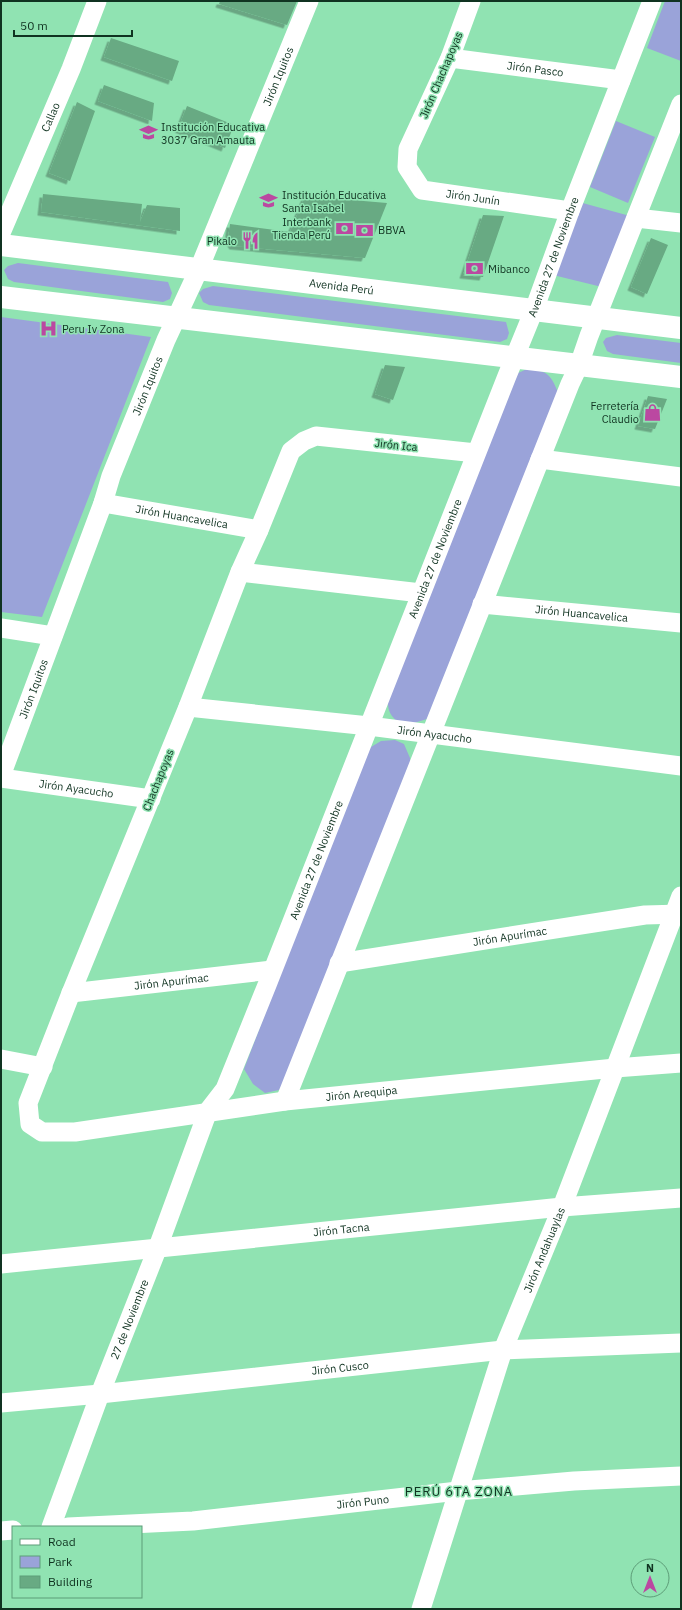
<svg xmlns="http://www.w3.org/2000/svg" width="682" height="1610" viewBox="0 0 682 1610" font-family="'IBM Plex Sans',sans-serif">
	<style>
		.green { fill: #9aa3d9 }
		.building { fill: #68aa83; filter: url(#shadow) }
		.lines { fill: none; stroke-linecap: round; stroke-linejoin: round }
		.minor { stroke: #fff; stroke-width: 19 }
		.major { stroke: #fff; stroke-width: 22 }
		.labels { text-anchor: middle; stroke-width: 3; stroke-linejoin: round; paint-order: stroke }
		.street-label { font-size: 11px; fill: #103321; stroke: #90e3b2 }
		.poi-label { font-size: 11px; fill: #103321; stroke: #90e3b2; text-anchor: start }
		.quarter-label { font-size: 13px; letter-spacing: 1px; fill: #103321; stroke: #90e3b2 }
	</style>
	<defs>
		<filter id="shadow"><feDropShadow dx="-3.5" dy="3.5" stdDeviation="0" flood-color="#0004"/></filter>
	</defs>
	<rect width="100%" height="100%" fill="#90e3b2"/>
	<path class="green" d="M665,1H681V61L647,48Z
		M616,121L655,137L628,203L590,187Z
		M579,202L630,216L602,287L553,275Z
		M18,263L168,282L172,293L170,299L163,302L14,282L8,279L4,270L8,266Z
		M213,286L506,322L509,333L507,339L500,342L209,305L203,302L199,293L203,289Z
		M1,317L151,337L42,617L1,612Z
		M617,335L681,343V363L613,354L607,351L603,342L606,338Z
		M527,369C547,371 550,373 558,392L427,719L404,726C389,716 387,711 388,693L518,373Z
		M395,740L404,744L410,758L411,771L288,1079L279,1090L265,1093L253,1084L244,1069L366,750L381,741Z"/>
	<path class="building" d="M220,1H297L287,25L219,4Z
		M111,38L179,61L172,81L104,57Z
		M104,85L154,103L152,121L98,101Z
		M77,102L95,111L70,181L49,173Z
		M187,106L234,125L225,148L178,129Z
		M43,194L142,204L140,222L147,205L180,208V231L41,212Z
		M305,196L387,203L365,258L233,246L228,239L230,224L290,232Z
		M483,215L504,216L483,277L463,275Z
		M651,238L668,245L647,294L631,287Z
		M385,365L405,367L393,400L375,394Z
		M648,396L667,399L655,429L638,426Z"/>
	<g class="lines">
		<g class="minor">
			<path id="s1" d="M471,1L450,58L408,149L407,167L422,190L570,211"/>
			<path id="s2" d="M450,58L621,80"/>
			<path d="M636,218L681,223"/>
			<path id="s3" d="M1,233L71,69L97,1"/>
			<path id="s4" d="M476,453L316,436L304,441L291,451L259,530L240,572L188,707L71,993L28,1103L30,1124L42,1132H75L285,1101L615,1068L681,1063"/>
			<path d="M540,459L681,477"/>
			<path id="s5" d="M103,503L259,530"/>
			<path d="M240,572L421,593"/>
			<path id="s6" d="M482,604L681,623"/>
			<path d="M1,628L53,636"/>
			<path id="s7" d="M188,707L369,726L681,766"/>
			<path id="s8" d="M1,776L103,503L111,476L166,340L199,269L309,1"/>
			<path id="s9" d="M1,778L151,799"/>
			<path id="s10" d="M339,963L645,915L681,914"/>
			<path id="s11" d="M71,993L272,970"/>
			<path d="M1,1059L43,1067"/>
			<path d="M285,1101L570,384L579,365L589,336L681,104"/>
			<path id="s12" d="M1,1264L562,1207L681,1198"/>
			<path id="s13" d="M1,1403L100,1394L503,1350L681,1343"/>
			<path id="s14" d="M51,1527L100,1394L158,1247L208,1111L225,1089L267,985L507,376L534,310L570,211L652,1"/>
			<path id="s15" d="M68,1527L193,1521L458,1491L574,1481L681,1476"/>
			<path d="M1,1531L13,1530"/>
			<path id="s16" d="M421,1609L503,1350L562,1207L681,896"/>
		</g>
		<g class="major">
			<path id="s17" d="M1,245L681,328"/>
			<path d="M1,297L681,377"/>
		</g>
	</g>
	<defs>
		<symbol id="school-bare" viewBox="-9 -9 18 18"><path d="M0-5L7-2L0 1L-7-2ZM-4 1L0 2.5L4 1V4Q0 6-4 4Z" fill="#bb48a1" stroke="#90e3b2" stroke-width="2.5" paint-order="stroke"/></symbol>
		<symbol id="bank-bare" viewBox="-9 -9 18 18"><path d="M-6-4H6V4H-6ZM0-2.3a2.3 2.3 0 1 0 0 4.6a2.3 2.3 0 1 0 0-4.6Z" fill="#bb48a1" stroke="#90e3b2" stroke-width="2.5" paint-order="stroke"/></symbol>
		<symbol id="restaurant-bare" viewBox="-9 -9 18 18"><path d="M-5-6h1v4h1v-4h1v4h1v-4h1v5L-1.5 .5V6h-2V.5L-5-1ZM5-6V6H3V1.5H1.5Q1.5-4 5-6Z" fill="#bb48a1" stroke="#90e3b2" stroke-width="2.5" paint-order="stroke"/></symbol>
		<symbol id="hospital-bare" viewBox="-9 -9 18 18"><path d="M-5-5h3v3.5h4V-5h3V5h-3V1.5h-4V5h-3Z" fill="#bb48a1" stroke="#90e3b2" stroke-width="2.5" paint-order="stroke"/></symbol>
		<symbol id="shop-bare" viewBox="-9 -9 18 18"><path d="M-5-2.5h2.3a2.7 3.5 0 0 1 5.4 0H5L5.5 6h-11ZM-1.5-2.5h3a1.5 2.3 0 0 0-3 0Z" fill="#bb48a1" stroke="#90e3b2" stroke-width="2.5" paint-order="stroke"/></symbol>
	</defs>
	<g fill-rule="evenodd">
		<use href="#school-bare" x="136" y="120" width="25" height="25"/>
		<use href="#school-bare" x="256" y="188" width="25" height="25"/>
		<use href="#bank-bare" x="332" y="216" width="25" height="25"/>
		<use href="#bank-bare" x="352" y="218" width="25" height="25"/>
		<use href="#restaurant-bare" x="238" y="228" width="25" height="25"/>
		<use href="#bank-bare" x="462" y="256" width="25" height="25"/>
		<use href="#hospital-bare" x="36" y="316" width="25" height="25"/>
		<use href="#shop-bare" x="640" y="400" width="25" height="25"/>
	</g>
	<g class="labels">
		<g class="street-label">
			<text dy="4" stroke="none"><textPath href="#s2" startOffset="86">Jirón Pasco</textPath></text>
			<text transform="translate(441 75) rotate(-67)" y="4">Jirón Chachapoyas</text>
			<text dy="4" stroke="none"><textPath href="#s8" startOffset="753">Jirón Iquitos</textPath></text>
			<text dy="4" stroke="none"><textPath href="#s3" startOffset="126">Callao</textPath></text>
			<text dy="4" stroke="none"><textPath href="#s1" startOffset="258">Jirón Junín</textPath></text>
			<text dy="4" stroke="none"><textPath href="#s14" startOffset="1367">Avenida 27 de Noviembre</textPath></text>
			<text dy="4" stroke="none"><textPath href="#s17" startOffset="343">Avenida Perú</textPath></text>
			<text dy="4" stroke="none"><textPath href="#s8" startOffset="417">Jirón Iquitos</textPath></text>
			<text transform="translate(396 445) rotate(6)" y="4">Jirón Ica</text>
			<text dy="4" stroke="none"><textPath href="#s5" startOffset="80">Jirón Huancavelica</textPath></text>
			<text dy="4" stroke="none"><textPath href="#s14" startOffset="1043">Avenida 27 de Noviembre</textPath></text>
			<text dy="4" stroke="none"><textPath href="#s6" startOffset="100">Jirón Huancavelica</textPath></text>
			<text dy="4" stroke="none"><textPath href="#s8" startOffset="93">Jirón Iquitos</textPath></text>
			<text dy="4" stroke="none"><textPath href="#s7" startOffset="248">Jirón Ayacucho</textPath></text>
			<text transform="translate(158 780) rotate(-68)" y="4">Chachapoyas</text>
			<text dy="4" stroke="none"><textPath href="#s9" startOffset="76">Jirón Ayacucho</textPath></text>
			<text dy="4" stroke="none"><textPath href="#s14" startOffset="719">Avenida 27 de Noviembre</textPath></text>
			<text dy="4" stroke="none"><textPath href="#s10" startOffset="173">Jirón Apurímac</textPath></text>
			<text dy="4" stroke="none"><textPath href="#s11" startOffset="101">Jirón Apurímac</textPath></text>
			<text dy="4" stroke="none"><textPath href="#s4" startOffset="1251">Jirón Arequipa</textPath></text>
			<text dy="4" stroke="none"><textPath href="#s12" startOffset="342">Jirón Tacna</textPath></text>
			<text dy="4" stroke="none"><textPath href="#s16" startOffset="380">Jirón Andahuaylas</textPath></text>
			<text dy="4" stroke="none"><textPath href="#s14" startOffset="222">27 de Noviembre</textPath></text>
			<text dy="4" stroke="none"><textPath href="#s13" startOffset="341">Jirón Cusco</textPath></text>
			<text dy="4" stroke="none"><textPath href="#s15" startOffset="296">Jirón Puno</textPath></text>
		</g>
		<g class="poi-label">
			<text x="161" y="131">Institución Educativa<tspan x="161" dy="13">3037 Gran Amauta</tspan></text>
			<text x="282" y="199">Institución Educativa<tspan x="282" dy="13">Santa Isabel</tspan></text>
			<text x="331" y="226" text-anchor="end">Interbank<tspan x="331" dy="13">Tienda Perú</tspan></text>
			<text x="378" y="234">BBVA</text>
			<text x="237" y="245" text-anchor="end">Pikalo</text>
			<text x="488" y="273">Mibanco</text>
			<text x="62" y="333">Peru Iv Zona</text>
			<text x="639" y="410" text-anchor="end">Ferretería<tspan x="639" dy="13">Claudio</tspan></text>
		</g>
		<g class="quarter-label">
			<text x="459" y="1496">PERÚ 6TA ZONA</text>
		</g>
	</g>
	<rect width="682" height="1610" fill="none" stroke="#103321" stroke-width="4"/>
	<rect x="12" y="1526" width="130" height="72" fill="#90e3b2" stroke="#5d9d78"/>
	<rect x="20" y="1539" width="20" height="6" fill="#ffffff" stroke="#5d9d78"/>
	<text x="48" y="1546" font-size="12" fill="#103321">Road</text>
	<rect x="20" y="1556" width="20" height="12" fill="#9aa3d9" stroke="#5d9d78"/>
	<text x="48" y="1566" font-size="12" fill="#103321">Park</text>
	<rect x="20" y="1576" width="20" height="12" fill="#68aa83" stroke="#5d9d78"/>
	<text x="48" y="1586" font-size="12" fill="#103321">Building</text>
	<g transform="translate(650 1578)"><circle r="19" fill="#90e3b2" stroke="#5d9d78"/>
	<path d="M0-3L7 15L0 10L-7 15Z" fill="#bb48a1"/>
	<text y="-6" font-size="11" font-weight="bold" text-anchor="middle" fill="#103321">N</text>
	</g>
	<path d="M14 30v6h118v-6" fill="none" stroke="#103321" stroke-width="2"/>
	<text x="20" y="30" font-size="12" fill="#103321" stroke="#90e3b2" stroke-width="3" paint-order="stroke">50 m</text>
</svg>
